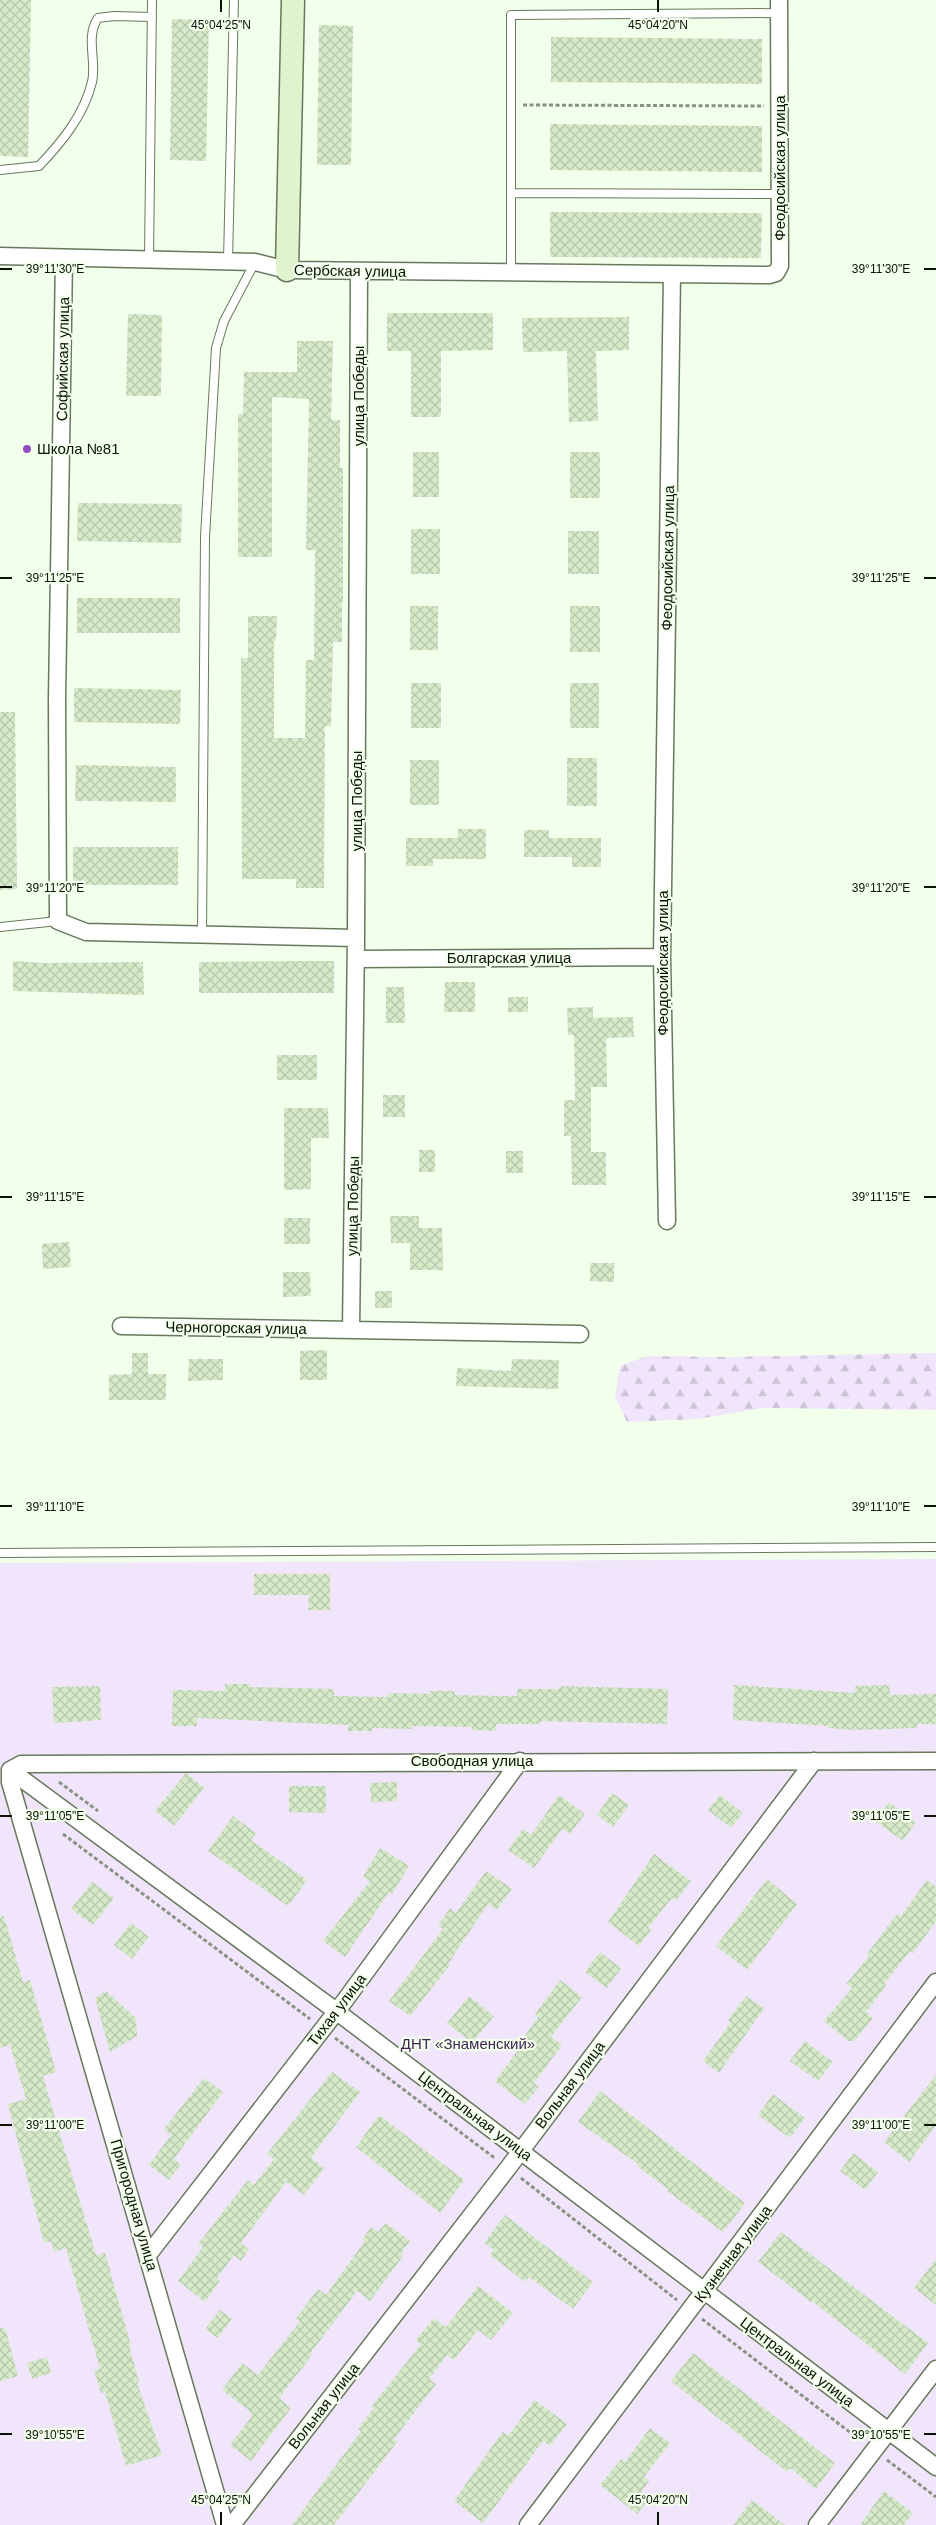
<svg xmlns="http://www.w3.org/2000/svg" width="936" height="2525" viewBox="0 0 936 2525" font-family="Arial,sans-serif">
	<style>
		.forest { fill: url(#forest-firs) }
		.garden { fill: #f1e5fc }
		.building { fill: url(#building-cross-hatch) }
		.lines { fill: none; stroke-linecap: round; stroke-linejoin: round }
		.lane-casing { stroke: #67795c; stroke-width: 10 }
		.street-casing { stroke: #67795c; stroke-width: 19 }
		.secondary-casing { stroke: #67795c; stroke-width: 25 }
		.path { stroke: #899383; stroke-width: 3; stroke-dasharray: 4 2.5; stroke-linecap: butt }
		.lane { stroke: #fff; stroke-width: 8 }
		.street { stroke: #fff; stroke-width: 16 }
		.secondary { stroke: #dff3cf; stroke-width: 22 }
		.ticks { fill: none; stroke: #0c1207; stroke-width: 2 }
		.poi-dot { fill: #904cc0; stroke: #f2ffeb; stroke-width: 2 }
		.labels { text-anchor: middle; stroke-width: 4.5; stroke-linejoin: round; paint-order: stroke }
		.street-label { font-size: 15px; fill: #0c1207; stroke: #f2ffeb }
		.poi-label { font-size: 15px; fill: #0c1207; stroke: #f2ffeb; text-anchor: start }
		.park-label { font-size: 15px; fill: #402456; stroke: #f2ffeb }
		.ticks-label { font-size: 12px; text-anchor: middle; fill: #0c1207; stroke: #f2ffeb; stroke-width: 4.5; stroke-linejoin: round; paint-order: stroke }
	</style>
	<defs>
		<pattern id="forest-firs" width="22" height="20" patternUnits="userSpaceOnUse" patternTransform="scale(1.25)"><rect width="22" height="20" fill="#f1e5fc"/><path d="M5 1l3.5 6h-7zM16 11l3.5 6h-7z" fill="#cdc3d6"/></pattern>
		<pattern id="building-cross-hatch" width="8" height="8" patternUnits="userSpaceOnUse" patternTransform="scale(1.25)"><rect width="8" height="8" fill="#d6eac9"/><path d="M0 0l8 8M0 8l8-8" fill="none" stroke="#b6c8ab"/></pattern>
	</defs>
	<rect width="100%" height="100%" fill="#f2ffeb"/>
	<path class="forest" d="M936,1353V1410L761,1408L699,1419L627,1422L615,1397L620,1366L647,1356L726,1357Z"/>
	<path class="garden" d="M936,1559V2525H0V1563Z"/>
	<path class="building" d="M0,0H31L28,157L0,156Z
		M172,19L209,20L206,161L170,160Z
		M319,25L353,26L351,165H317Z
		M551,37L762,39V84L551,82Z
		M550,124L762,126V172L550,170Z
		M550,212L762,213L761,258L550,257Z
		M387,313H493V350L441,351V417H411V351H387Z
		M128,314L162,315L161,396H126Z
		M629,317V350L596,351L598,421L569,422L567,351L523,352L522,318Z
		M297,341H333L331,420H340V468H343V602H342V642H333L331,726H325L324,888H296V879H242L241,658H248V616H277L276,641H274V738H305L306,660H314L315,550H306L309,399L272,397V557H238V414H243L244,372H297Z
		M413,452H439V497H413Z
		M570,452H600V498H570Z
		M78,503L182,504L181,543L77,541Z
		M411,529H440V574H411Z
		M568,531H599V574H568Z
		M77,598H180V633H77Z
		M410,606H438V650H410Z
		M570,606H600V652H570Z
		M411,683H441V728H411Z
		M570,683H599V728H570Z
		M74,688L181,690L180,724L74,722Z
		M0,712H15L17,889L0,890Z
		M567,758H597V806H567Z
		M410,760H439V805H410Z
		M76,765L176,767V802L75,801Z
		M458,829H486V859H433V866H406V838H458Z
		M524,830H549V838H601V867H572V857H524Z
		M73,847H178V885H73Z
		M13,961L44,963L143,962L144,995L13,991Z
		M303,961H334V993H199V962Z
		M445,982H475V1012H444Z
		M386,987H404L405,1023H386Z
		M508,997H528V1012H508Z
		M593,1007V1018L633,1017L634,1037L606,1038L607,1087H591V1152H606V1185H572L571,1136H564V1100H575L574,1035H568L567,1008Z
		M277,1055H317V1080H277Z
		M383,1095H405V1117H383Z
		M284,1108H328L329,1138H311V1189L284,1190Z
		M419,1150H435V1172H419Z
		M506,1151H523V1173H506Z
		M390,1216H419V1228H442L443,1270H410V1243H391Z
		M284,1218H310V1244H284Z
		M69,1242L71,1267L43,1269L42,1244Z
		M590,1263H614V1282L590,1281Z
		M283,1272H310L311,1296L283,1297Z
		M375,1291H392V1308H375Z
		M327,1350V1380H300V1351Z
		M132,1353H148V1374H166V1400H109V1375L132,1374Z
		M189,1359H223V1380L188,1381Z
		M512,1359L559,1360L558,1389L456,1386L457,1368L511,1371Z
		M254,1574H330V1610H308L309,1595H254Z
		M225,1684H250V1687L334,1689V1696L388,1697V1693L430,1694V1691H455V1695L517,1696V1689H559V1686L668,1689L667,1724L541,1721V1724H496V1731L472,1730V1727L412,1726V1729L372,1728V1731H348V1725L197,1718V1726H172L173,1690L225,1691Z
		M734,1685L855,1693V1686L889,1685L890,1695L936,1694V1724H917V1728L856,1730L828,1728V1726L733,1720Z
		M100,1686L101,1720L54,1723L52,1687Z
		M186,1773L204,1788L174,1826L155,1811Z
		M397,1782V1801L371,1802L370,1783Z
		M289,1786H326V1813L289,1812Z
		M612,1793L629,1805L613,1827L597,1815Z
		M559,1795L585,1814L570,1834L562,1829L534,1868L508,1850L523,1829L531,1835Z
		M720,1795L743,1813L731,1828L708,1810Z
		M889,1802L916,1822L903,1841L875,1821Z
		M233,1816L256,1833L251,1840L307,1880L288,1906L208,1851Z
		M380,1848L409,1866L392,1894L389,1892L345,1957L323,1941L370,1881L363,1877Z
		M654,1854L691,1881L676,1901L672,1898L648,1928L651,1930L639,1946L608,1922Z
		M486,1871L512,1889L497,1910L488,1904L448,1964L450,1965L410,2016L389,2001L443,1929L438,1926L450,1908L456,1913Z
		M767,1879L797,1904L747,1970L716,1946Z
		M927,1880L936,1887V1921L913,1953L910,1951L884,1984L886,1986L866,2012L873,2018L854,2041H848L824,2021L852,1988L846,1984L869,1956L867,1954L897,1914L900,1917Z
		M92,1882L114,1898L93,1925L71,1909Z
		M4,1916L23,1982L30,1980L56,2072L43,2076L56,2121L96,2255L105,2253L131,2346H129L139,2382L137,2383L162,2455L126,2466L105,2392L101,2393L94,2370L100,2369L66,2248L54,2252L51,2241L44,2243L8,2104L26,2099L10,2045L0,2048V1917Z
		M131,1923L149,1937L132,1959L114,1945Z
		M600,1952L621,1968L607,1988L585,1972Z
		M560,1980L582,1997L551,2037L562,2045L534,2083L539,2087L525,2104L495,2081L519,2049L517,2047L538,2017L535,2014Z
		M106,1991L136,2018L137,2036L110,2052L95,1998Z
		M469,1996L494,2016L472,2043L447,2023Z
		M746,1996L764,2008L719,2073L703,2061L731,2022L728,2020Z
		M805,2041L833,2062L818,2081L790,2061Z
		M332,2072L360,2092L311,2158L324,2168L304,2195L286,2182L241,2243L249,2249L241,2261L234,2255L217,2278L220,2281L205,2302L178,2281L203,2247L198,2244L248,2180L254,2185L274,2159L267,2154Z
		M936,2075V2125L909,2162L884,2142Z
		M204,2078L223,2092L174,2159L181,2165L169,2180L149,2165L171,2135L164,2129Z
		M600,2091L745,2203L723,2232L667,2191L668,2189L637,2166L638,2164L578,2122Z
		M773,2094L805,2118L790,2138L758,2115Z
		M379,2115L464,2180L440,2213L356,2147Z
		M853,2153L878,2172L865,2190L840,2171Z
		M505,2215L593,2282L573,2309L529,2277L525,2282L490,2255L494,2250L484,2243Z
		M386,2223L410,2241L401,2254L403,2256L370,2301L357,2291L310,2354L312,2355L279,2398L291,2408L251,2461L230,2445L252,2416L250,2414L252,2413L222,2390L242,2363L258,2375L300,2321L296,2318L318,2289L326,2295L365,2241L362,2240L371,2227L378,2232Z
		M781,2232L928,2343L905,2374L812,2301L811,2302L758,2262Z
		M936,2259V2305L914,2288Z
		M478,2286L513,2313L491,2340L478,2330L454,2360L447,2355L429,2379L436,2384L394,2439L397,2442L334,2525H292L361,2431L358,2429L374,2408L372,2406L421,2344L416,2340L434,2318L446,2327Z
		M220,2310L232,2319L218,2338L205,2329Z
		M0,2328H5L18,2376L0,2381Z
		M693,2353L835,2463L816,2489L790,2468L787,2472L671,2381Z
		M47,2357L51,2373L32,2379L27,2363Z
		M535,2400L567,2424L550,2446L543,2441L483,2523L454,2501L502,2432L508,2436Z
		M650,2428L670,2443L644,2477L649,2481L641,2492L649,2499L637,2514L600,2485L621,2459L625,2462Z
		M884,2491L913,2513L904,2525H860Z
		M752,2500L785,2525H733Z"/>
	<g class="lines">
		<defs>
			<path id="lane" d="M0,170L39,166C62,142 84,115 92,82C97,61 85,37 98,18L114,16L152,17
				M511,193L780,194
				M149,259L152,0
				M228,261L234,0
				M511,272V15L779,13
				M0,927L58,921
				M202,935L205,537L216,348L224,321L255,262
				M0,1553L936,1547"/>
			<path id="street" d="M0,256L255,262L287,270L672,274
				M64,258L57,699L58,921L86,932L356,938
				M356,959L662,957
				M667,1221L662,957L672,274L769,275L776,273L780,266L779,0
				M121,1326L580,1334
				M351,1330L356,938L359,271
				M10,1770L336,2011L936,2467
				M10,1770L21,1764L936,1761
				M10,1770V1782L225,2525
				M148,2255L346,1999L520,1761
				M232,2525L508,2168L814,1761
				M528,2525L936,1982
				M817,2525L936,2369"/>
			<path id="secondary" d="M287,270L293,0"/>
		</defs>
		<use href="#lane" class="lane-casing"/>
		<use href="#street" class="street-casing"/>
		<use href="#secondary" class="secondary-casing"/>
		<path class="path" d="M523,105L764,106
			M59,1782L98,1811
			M63,1834L310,2019
			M335,2038L496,2159
			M521,2178L677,2300
			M702,2319L860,2440
			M887,2460L936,2497"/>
		<use href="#lane" class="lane"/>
		<use href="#street" class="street"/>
		<use href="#secondary" class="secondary"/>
	</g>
	<path class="ticks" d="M221,0V12M658,0V12M0,269H12M924,269H936M0,578H12M924,578H936M0,887H12M924,887H936M0,1197H12M924,1197H936M0,1506H12M924,1506H936M0,1816H12M924,1816H936M0,2125H12M924,2125H936M0,2434H12M924,2434H936M221,2512V2525M658,2512V2525"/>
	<circle class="poi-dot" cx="27" cy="449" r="5"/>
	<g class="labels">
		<g class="street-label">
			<text transform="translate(780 168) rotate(-90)" y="5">Феодосийская улица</text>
			<text transform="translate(350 271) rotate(1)" y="5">Сербская улица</text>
			<text transform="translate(63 359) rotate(-89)" y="5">Софийская улица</text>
			<text transform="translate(359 396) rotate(-90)" y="5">улица Победы</text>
			<text transform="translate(668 558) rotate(-89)" y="5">Феодосийская улица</text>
			<text transform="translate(357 801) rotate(-90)" y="5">улица Победы</text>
			<text x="509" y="963">Болгарская улица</text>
			<text transform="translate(663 963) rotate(-90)" y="5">Феодосийская улица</text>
			<text transform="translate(353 1206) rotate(-89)" y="5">улица Победы</text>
			<text transform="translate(236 1328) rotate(1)" y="5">Черногорская улица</text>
			<text x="472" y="1766">Свободная улица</text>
			<text transform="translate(337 2010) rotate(-53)" y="5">Тихая улица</text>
			<text transform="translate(570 2085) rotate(-53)" y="5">Вольная улица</text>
			<text transform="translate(475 2116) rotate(37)" y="5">Центральная улица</text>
			<text transform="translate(134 2205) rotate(74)" y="5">Пригородная улица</text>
			<text transform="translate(733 2254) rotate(-53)" y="5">Кузнечная улица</text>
			<text transform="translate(797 2362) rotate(37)" y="5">Центральная улица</text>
			<text transform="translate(324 2406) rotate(-52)" y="5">Вольная улица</text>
		</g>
		<g class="poi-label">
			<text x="37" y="454">Школа №81</text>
		</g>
		<g class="park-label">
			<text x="468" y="2049">ДНТ «Знаменский»</text>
		</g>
	</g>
	<g class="ticks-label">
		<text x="221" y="29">45°04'25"N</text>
		<text x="658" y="29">45°04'20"N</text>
		<text x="881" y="273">39°11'30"E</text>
		<text x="55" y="273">39°11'30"E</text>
		<text x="881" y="582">39°11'25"E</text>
		<text x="55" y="582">39°11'25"E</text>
		<text x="881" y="892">39°11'20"E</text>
		<text x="55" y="892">39°11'20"E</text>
		<text x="881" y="1201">39°11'15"E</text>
		<text x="55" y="1201">39°11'15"E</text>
		<text x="881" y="1511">39°11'10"E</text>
		<text x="55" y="1511">39°11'10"E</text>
		<text x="55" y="1820">39°11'05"E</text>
		<text x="881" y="1820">39°11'05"E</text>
		<text x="55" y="2129">39°11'00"E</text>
		<text x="881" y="2129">39°11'00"E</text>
		<text x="55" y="2439">39°10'55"E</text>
		<text x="881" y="2439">39°10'55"E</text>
		<text x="221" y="2504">45°04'25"N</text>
		<text x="658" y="2504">45°04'20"N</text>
	</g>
</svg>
